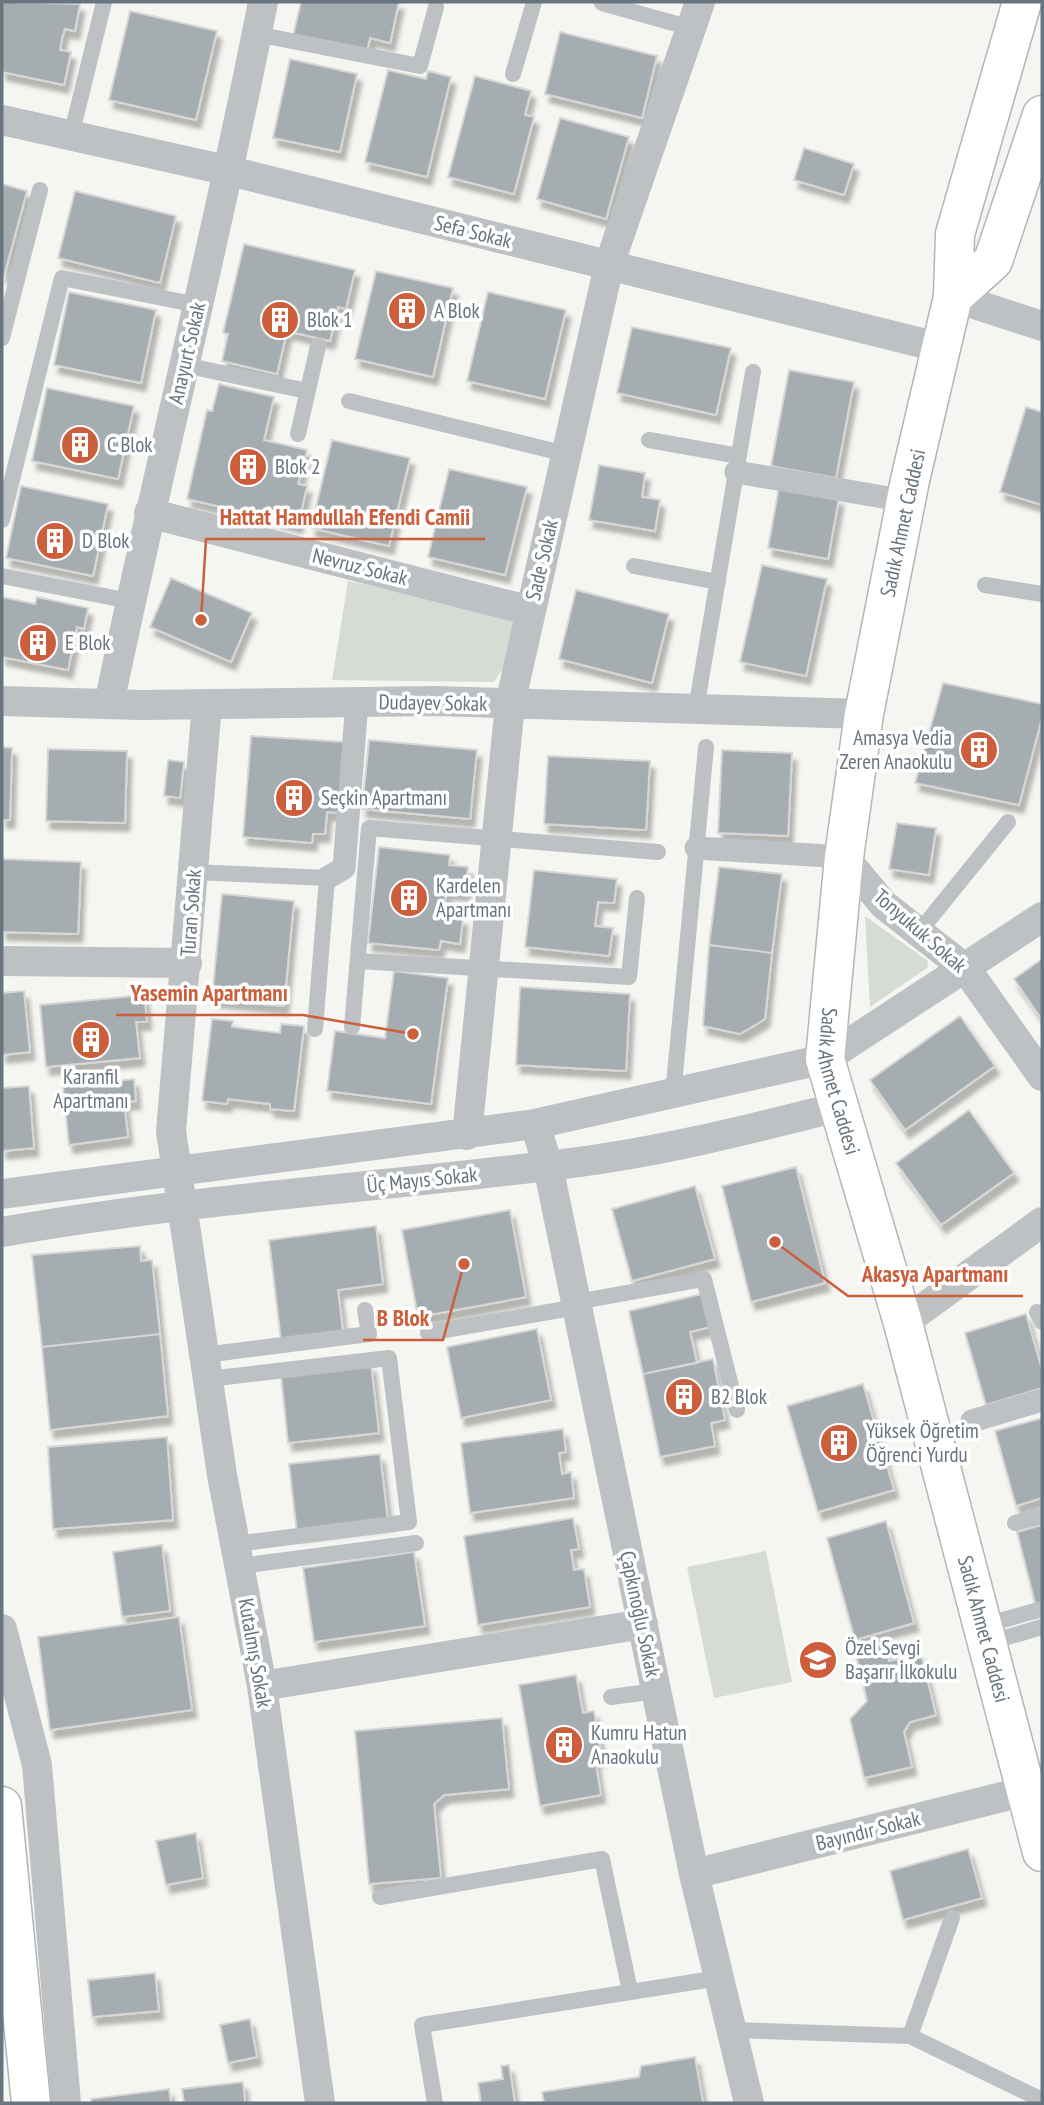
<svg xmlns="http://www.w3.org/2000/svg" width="1044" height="2105" viewBox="0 0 1044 2105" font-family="'PT Sans Narrow',sans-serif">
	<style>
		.green { fill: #d6dbd4 }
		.building { fill: #a6adb1; stroke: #d6d6d5; stroke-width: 2; filter: url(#shadow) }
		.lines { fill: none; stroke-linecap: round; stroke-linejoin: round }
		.secondary-casing { stroke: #b2b6ba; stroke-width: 41 }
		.primary-casing { stroke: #b1b5b8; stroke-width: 41 }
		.service { stroke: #bdc1c3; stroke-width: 16 }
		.pedestrian { stroke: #bdc1c3; stroke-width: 23 }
		.minor { stroke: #bdc1c3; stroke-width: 30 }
		.secondary { stroke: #fff; stroke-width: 38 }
		.primary { stroke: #fff; stroke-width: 38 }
		.labels { text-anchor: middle; stroke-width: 7; stroke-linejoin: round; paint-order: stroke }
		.street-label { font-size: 21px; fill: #68757f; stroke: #fff }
		.poi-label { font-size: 21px; fill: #68757f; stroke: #fff; text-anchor: start }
		.leader { fill: none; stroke: #cc5e3b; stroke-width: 2.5 }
		.callout-dot { fill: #cc5e3b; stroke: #fff; stroke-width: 2.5 }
		.callout-label { font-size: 23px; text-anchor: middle; font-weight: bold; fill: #cc5e3b; stroke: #fff; stroke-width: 7; stroke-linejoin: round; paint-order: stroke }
	</style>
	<defs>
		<filter id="shadow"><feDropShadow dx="4.5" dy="8" stdDeviation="2" flood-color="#0004"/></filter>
	</defs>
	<rect width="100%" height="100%" fill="#f5f5f2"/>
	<path class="green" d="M348,581L517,616L504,667L494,682L332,680Z
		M865,916L928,961L927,968L870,1007Z
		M766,1551L792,1682L714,1698L687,1567Z"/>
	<path class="building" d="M2,2L80,4L75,31L65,29L62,38L60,50L71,52L64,85L2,72Z
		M301,2H399L390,43L370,38L367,52L293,36Z
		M130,11L217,31L196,120L109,100Z
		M560,32L657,56L642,118L545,94Z
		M290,59L357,74L340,152L273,138Z
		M388,70L426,79L428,71L451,77L427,177L365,162Z
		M475,76L531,91L525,115L534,117L514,194L448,177Z
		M560,118L629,137L606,219L537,199Z
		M804,148L854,164L844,195L794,180Z
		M2,184L27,191L4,276L2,275Z
		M75,191L176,216L160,283L58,258Z
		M244,244L355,270L346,309L338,307L330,341L287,331L277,374L222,361L228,334L223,333Z
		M376,271L453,288L433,377L355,359Z
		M69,292L156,310L141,383L54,365Z
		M488,292L566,310L545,399L467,381Z
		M632,327L731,348L716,415L617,393Z
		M789,370L854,382L836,478L771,466Z
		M219,384L274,397L264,440L307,450L298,484L307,486L298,525L187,499L207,410L212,411Z
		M47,388L134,406L118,479L32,461Z
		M1026,407L1042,412V505L1000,492Z
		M332,440L410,458L389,546L311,528Z
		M599,465L645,473L642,497L660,500L655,531L589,520Z
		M449,469L527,487L505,575L428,557Z
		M21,486L108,504L93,576L6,558Z
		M779,487L839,498L828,559L768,548Z
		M762,565L827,579L806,676L740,662Z
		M171,578L252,613L231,662L150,627Z
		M576,590L669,614L652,683L559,659Z
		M2,597L35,604L37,597L88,608L84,629L77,627L68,670L2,657Z
		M943,683L1042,704V718L1019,805L915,783Z
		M251,736L345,742L340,813L327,812L325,834H313L312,843L243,837Z
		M369,740L477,750L470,819L362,809Z
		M2,747L12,748L10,820H2Z
		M48,749L127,751L125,823L46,821Z
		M722,750L792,753L788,836L718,833Z
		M548,756L650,761L646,830L544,824Z
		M168,760L184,762L180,798L164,796Z
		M897,823L936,828L929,875L889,869Z
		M379,847L450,855L449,865L468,867L465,893L446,891L444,916L463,918L460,944L441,941L439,950L368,943Z
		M2,859L81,862L78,934L2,932Z
		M719,867L782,874L772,953L709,945Z
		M534,870L617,879L614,903L598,902L595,926L613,928L609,956L525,947Z
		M222,894L294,901L284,1006L212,999Z
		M709,945L772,953L765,1019L740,1034L703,1026Z
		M1042,959V1020L1014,979Z
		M394,971L448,978L431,1104L327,1091L335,1031L385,1038Z
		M520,987L630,994L626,1071L516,1065Z
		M24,991L30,1052L2,1055V993Z
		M144,995L147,1022H136L140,1058L46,1067L40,1005Z
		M960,1016L995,1066L905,1130L870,1080Z
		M212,1019L233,1021L232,1027L280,1033L281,1024L304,1026L294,1111L270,1109V1104L228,1099L227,1104L202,1101Z
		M134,1079L136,1101L124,1102L128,1137L69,1145L63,1087Z
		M29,1086L34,1148L2,1151V1088Z
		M969,1110L1014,1173L941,1225L896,1163Z
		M796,1167L825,1283L751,1302L722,1186Z
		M695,1186L715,1259L632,1281L612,1209Z
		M510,1210L526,1297L418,1317L402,1230Z
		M376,1226L383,1284L338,1290L343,1332L281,1340L269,1240Z
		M140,1246L141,1261L152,1260L160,1334L42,1347L32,1255Z
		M702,1294L710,1327L690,1332L697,1363L643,1374L629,1311Z
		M1026,1314L1042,1370V1388L986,1405L965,1333Z
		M537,1329L551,1400L461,1418L447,1347Z
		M160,1334L168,1416L50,1430L42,1347Z
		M713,1359L725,1420L711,1423L715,1446L660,1457L643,1374Z
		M371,1364L379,1433L288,1443L281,1375Z
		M863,1384L894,1490L818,1512L787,1406Z
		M1042,1418V1498L1016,1506L995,1431Z
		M563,1429L566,1452L559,1453L562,1474L571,1472L574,1498L470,1513L461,1443Z
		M167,1437L173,1520L53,1529L48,1447Z
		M380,1454L388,1522L297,1533L289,1464Z
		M573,1518L579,1549L571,1550L574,1570L584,1569L590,1607L478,1625L464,1536Z
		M886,1521L914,1623L855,1640L827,1538Z
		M1042,1525V1605L1036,1607L1017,1532Z
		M162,1545L170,1611L122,1617L113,1552Z
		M414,1552L425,1626L314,1642L303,1568Z
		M179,1617L192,1710L50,1730L38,1637Z
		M884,1638L889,1661L921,1654L936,1715L910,1722L904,1732L912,1767L864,1778L850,1719L867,1701L854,1646Z
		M576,1675L583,1713L594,1711L602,1757L595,1759L601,1795L540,1806L519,1685Z
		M502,1718L509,1789L444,1795L434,1804L441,1878L369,1884L355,1731Z
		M196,1833L203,1878L166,1885L156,1841Z
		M968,1849L982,1898L903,1920L890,1871Z
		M155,1973L159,2011L92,2017L88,1980Z
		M250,2019L257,2057L228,2063L220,2025Z
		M695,2057L703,2103H544L542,2092L639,2077L641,2066Z
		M509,2065L515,2103H481L478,2083L503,2079L501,2066Z
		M243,2082L245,2103H184L182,2089Z
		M169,2089L171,2103H92L91,2099Z"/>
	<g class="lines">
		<defs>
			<g id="secondary">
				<path id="s1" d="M1022,2L955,234L953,297L910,480L864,714L844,857L825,1059L903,1323L1042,1852"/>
				<path d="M953,297L993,261L1042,115"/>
			</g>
			<path id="primary" d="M2,1806L31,2103"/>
		</defs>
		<use href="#secondary" class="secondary-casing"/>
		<use href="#primary" class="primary-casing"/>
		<path class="service" d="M602,3L691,28
			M256,34L420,66L436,7
			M513,74L534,2
			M71,136L104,2
			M2,338L40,190
			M184,365L307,391
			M349,401L566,454
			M298,434L318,346
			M649,440L739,456
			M2,520L62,278L198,305
			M634,566L718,582
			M2,576L130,601
			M985,585L1042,594
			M696,709L753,372
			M194,872L327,878L315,1029
			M919,932L1008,822
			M358,961L629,977L637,898
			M352,1027L369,828L658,852
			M673,1095L706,747
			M576,1302L704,1279L737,1410
			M1037,1312L1042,1322
			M428,1333L577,1307
			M204,1355L369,1334L365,1310
			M208,1379L389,1358L409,1522L235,1544
			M1015,1523L1042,1516
			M240,1566L416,1543
			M981,1626L1042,1609
			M987,1643L1042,1627
			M611,1697L656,1691
			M380,1897L602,1859L630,1991
			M732,2030L910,2036L1042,2100
			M910,2036L952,1918
			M435,2103L422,2025L719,1978"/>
		<path class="pedestrian" d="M736,472L907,501
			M696,848L844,857
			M327,878L344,868L357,702
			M972,1421L1042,1400"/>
		<path class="minor" d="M2,120L230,171L942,348
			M953,297L1042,326
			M149,513L531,611
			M2,701L140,705L436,701L864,714
			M109,704C158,469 217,237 263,2
			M207,704L171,1131L222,1475L262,1686L320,2103
			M844,857L884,905L966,969L1042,1076
			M2,961L187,963
			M535,1124L548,1166L694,1874L749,2103
			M467,1135L510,704L609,265L700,2
			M2,1194L535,1124L825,1059L1042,917
			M2,1232C188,1199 376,1188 563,1164C656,1153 747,1130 838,1107
			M903,1323L1042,1222
			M2,1629L37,1765L66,2103
			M262,1686L643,1624
			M694,1874L1042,1787"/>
		<use href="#secondary" class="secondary"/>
		<use href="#primary" class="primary"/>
	</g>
	<defs>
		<symbol id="building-disc" viewBox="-11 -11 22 22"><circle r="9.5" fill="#cc5e3b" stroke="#fff"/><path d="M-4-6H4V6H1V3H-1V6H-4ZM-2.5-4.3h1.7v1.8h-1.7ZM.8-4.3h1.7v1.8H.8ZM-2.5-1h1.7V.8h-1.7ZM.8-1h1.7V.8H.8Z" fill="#fff"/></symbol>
		<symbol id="school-disc" viewBox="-11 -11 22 22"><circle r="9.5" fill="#cc5e3b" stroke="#fff"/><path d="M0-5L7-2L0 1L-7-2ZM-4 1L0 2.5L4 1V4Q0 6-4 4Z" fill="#fff"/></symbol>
	</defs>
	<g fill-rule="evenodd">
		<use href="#building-disc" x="385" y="289" width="44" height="44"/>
		<use href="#building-disc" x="258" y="298" width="44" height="44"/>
		<use href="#building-disc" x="58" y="423" width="44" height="44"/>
		<use href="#building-disc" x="226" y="445" width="44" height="44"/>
		<use href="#building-disc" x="33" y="519" width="44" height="44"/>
		<use href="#building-disc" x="16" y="621" width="44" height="44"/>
		<use href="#building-disc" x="957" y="728" width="44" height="44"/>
		<use href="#building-disc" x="272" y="776" width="44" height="44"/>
		<use href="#building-disc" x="387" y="876" width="44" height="44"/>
		<use href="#building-disc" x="69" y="1018" width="44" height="44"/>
		<use href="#building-disc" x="662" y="1375" width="44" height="44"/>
		<use href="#building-disc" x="817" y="1421" width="44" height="44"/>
		<use href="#school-disc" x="796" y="1638" width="44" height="44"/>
		<use href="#building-disc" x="542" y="1723" width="44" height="44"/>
	</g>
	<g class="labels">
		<g class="street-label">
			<text transform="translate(473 232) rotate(14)" y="7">Sefa Sokak</text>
			<text transform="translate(187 353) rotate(-77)" y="7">Anayurt Sokak</text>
			<text transform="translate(903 523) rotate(-78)" y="7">Sadık Ahmet Caddesi</text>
			<text transform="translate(542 560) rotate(-77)" y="7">Sade Sokak</text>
			<text transform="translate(360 567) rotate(14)" y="7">Nevruz Sokak</text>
			<text transform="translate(433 703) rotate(1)" y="7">Dudayev Sokak</text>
			<text transform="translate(191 913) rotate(-86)" y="7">Turan Sokak</text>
			<text transform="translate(920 931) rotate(41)" y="7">Tonyukuk Sokak</text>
			<text dy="7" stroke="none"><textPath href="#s1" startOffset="1102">Sadık Ahmet Caddesi</textPath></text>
			<text transform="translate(422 1180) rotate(-6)" y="7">Üç Mayıs Sokak</text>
			<text transform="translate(640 1614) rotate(78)" y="7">Çapkınoğlu Sokak</text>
			<text dy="7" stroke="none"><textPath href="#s1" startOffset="1670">Sadık Ahmet Caddesi</textPath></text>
			<text transform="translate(255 1653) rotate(80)" y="7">Kutalmış Sokak</text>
			<text transform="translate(868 1831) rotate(-14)" y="7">Bayındır Sokak</text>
		</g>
		<g class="poi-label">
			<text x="434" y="318">A Blok</text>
			<text x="307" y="327">Blok 1</text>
			<text x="107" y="452">C Blok</text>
			<text x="275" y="474">Blok 2</text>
			<text x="82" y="548">D Blok</text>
			<text x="65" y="650">E Blok</text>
			<text x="952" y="745" text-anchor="end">Amasya Vedia<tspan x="952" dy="24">Zeren Anaokulu</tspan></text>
			<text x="321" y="805">Seçkin Apartmanı</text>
			<text x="436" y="893">Kardelen<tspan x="436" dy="24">Apartmanı</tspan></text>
			<text x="91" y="1084" text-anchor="middle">Karanfil<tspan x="91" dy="24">Apartmanı</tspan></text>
			<text x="711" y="1404">B2 Blok</text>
			<text x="866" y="1438">Yüksek Öğretim<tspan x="866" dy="24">Öğrenci Yurdu</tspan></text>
			<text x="845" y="1655">Özel Sevgi<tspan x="845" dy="24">Başarır İlkokulu</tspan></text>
			<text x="591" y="1740">Kumru Hatun<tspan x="591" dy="24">Anaokulu</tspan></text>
		</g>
	</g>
	<path class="leader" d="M201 620L206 539H485M413 1034L303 1015H116M775 1242L848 1296H1023M464 1264L443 1340H363"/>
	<g class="callout-dot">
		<circle cx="201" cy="620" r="7"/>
		<circle cx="413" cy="1034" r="7"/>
		<circle cx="775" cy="1242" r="7"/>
		<circle cx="464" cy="1264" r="7"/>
	</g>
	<g class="callout-label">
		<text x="345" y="525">Hattat Hamdullah Efendi Camii</text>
		<text x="209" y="1001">Yasemin Apartmanı</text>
		<text x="935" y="1282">Akasya Apartmanı</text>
		<text x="403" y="1326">B Blok</text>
	</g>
	<rect width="1044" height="2105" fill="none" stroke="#68757f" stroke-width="7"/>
</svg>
